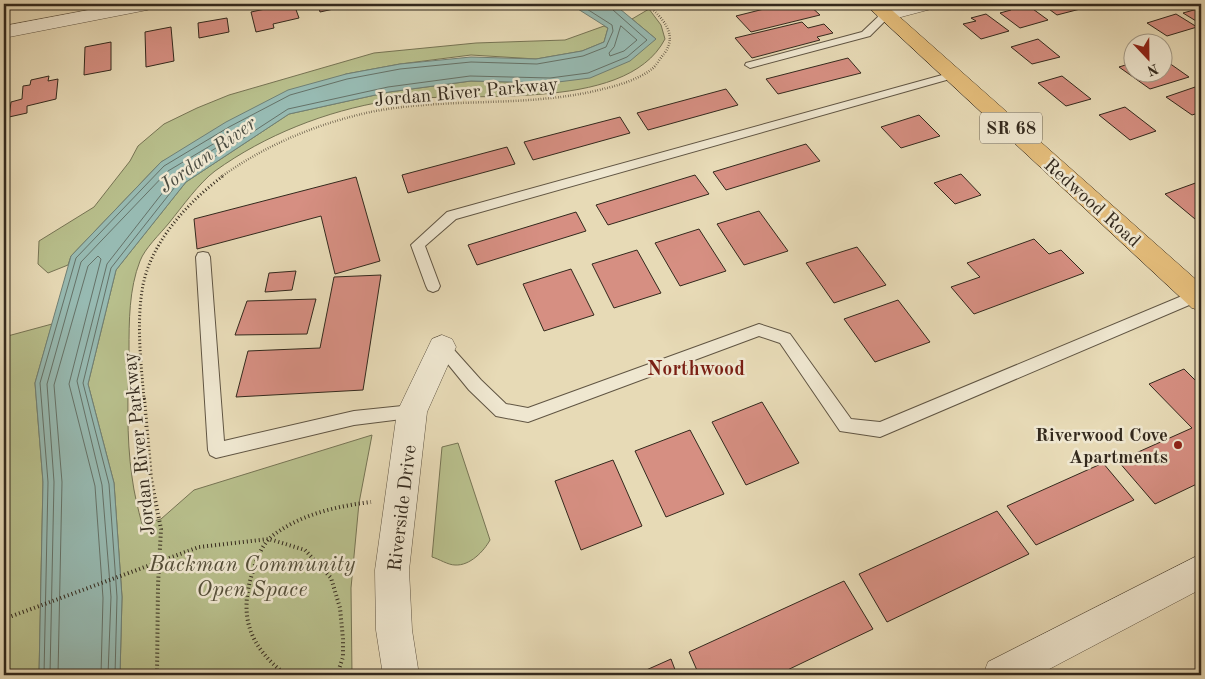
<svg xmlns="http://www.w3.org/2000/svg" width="1205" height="679" viewBox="0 0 1205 679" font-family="'Old Standard TT',serif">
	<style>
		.green { fill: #b8bf8c; stroke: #767454 }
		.water { fill: #97bab2; stroke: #6f8076 }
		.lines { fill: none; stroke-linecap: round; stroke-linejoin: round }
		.shore { stroke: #657268; stroke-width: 1 }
		.building { fill: #d68f82; stroke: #33291d }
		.lane-casing { stroke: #605543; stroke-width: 2 }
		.street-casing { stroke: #605543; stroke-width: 1 }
		.primary-casing { stroke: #33291d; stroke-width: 1 }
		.path-far2 { stroke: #33291d; stroke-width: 2.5; stroke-dasharray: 0.5 2; stroke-linecap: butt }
		.path-far1 { stroke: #33291d; stroke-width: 3; stroke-dasharray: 1 2.5; stroke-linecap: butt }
		.path { stroke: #33291d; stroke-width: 4; stroke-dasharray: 1 3; stroke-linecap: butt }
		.lane { fill: #efe7d0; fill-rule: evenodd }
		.street { fill: #efe7d0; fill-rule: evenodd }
		.primary { fill: #e4bd7b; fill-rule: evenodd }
		.poi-dot { fill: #8f2418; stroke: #efe7d0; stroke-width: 2 }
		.labels { text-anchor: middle; stroke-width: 5; stroke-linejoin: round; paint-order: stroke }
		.shield { fill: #efe7d0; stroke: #6b6253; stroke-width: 1 }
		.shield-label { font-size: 18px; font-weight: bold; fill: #33291d }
		.street-label { font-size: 19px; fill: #33291d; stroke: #efe7d0 }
		.poi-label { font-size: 19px; font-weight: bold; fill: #33291d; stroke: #efe7d0; text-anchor: end }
		.water-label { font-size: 20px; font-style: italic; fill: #4c4d42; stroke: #efe7d0 }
		.neighbourhood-label { font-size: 20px; font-weight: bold; fill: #7a1f14; stroke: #efe7d0 }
		.near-park-label { font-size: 22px; font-style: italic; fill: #544e39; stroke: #efe7d0 }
	</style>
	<rect width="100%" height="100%" fill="#e7dab6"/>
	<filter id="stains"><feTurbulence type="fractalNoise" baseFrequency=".004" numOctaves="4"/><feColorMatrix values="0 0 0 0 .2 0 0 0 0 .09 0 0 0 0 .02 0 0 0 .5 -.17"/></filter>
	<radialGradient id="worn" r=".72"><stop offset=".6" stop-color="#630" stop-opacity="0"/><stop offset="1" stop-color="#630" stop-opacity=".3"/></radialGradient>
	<path class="green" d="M649,9L661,25L665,39C625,116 461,89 387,101C326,111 265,135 215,171C199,183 182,207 169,223C160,234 145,248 140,261C129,289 129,321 129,351C128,393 126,436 132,477C134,493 138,509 142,524L161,519L194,490L372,435L359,503L351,588L352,675H120L122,597L114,483L88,384L116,270L186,182L289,114L389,92L471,81L550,83L656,39L632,19Z
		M604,26L608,28L604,42L582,51L536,59L471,55L400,64L346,74L161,162L71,256L68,265L48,273L38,264L39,241L94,207L130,161L138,146L164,124L197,108L229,95L374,53L476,43L565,40Z
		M52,324L35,383L43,482L39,675H4V337Z
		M458,443L490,540C484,551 470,566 455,565C448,565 439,559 432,557L442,447Z"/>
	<path class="water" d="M570,4H614L656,39L630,61L590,78L550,83L471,81L389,92L289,114L186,182L116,270L88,384L114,483L122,597L120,675H39L43,482L35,383L71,256L161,162L226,122L288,90L346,74L400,64L471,57L536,59L582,51L604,42L608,28Z"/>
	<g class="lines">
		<path class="shore" d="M621,26L637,40L624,51L610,56L609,53L614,47Z
			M44,675L48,482L40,383L76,258L164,166L229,127L290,95L347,79L400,69L471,62L537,64L583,56L606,47L613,31L612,25L579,4
			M50,675L54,482L47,384L81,262L168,171L230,134L231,138L178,173L107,264L77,381L102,485L111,597L108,675
			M58,675L62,482L54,385L88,266L98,256L101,259L69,384L95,486L103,598L101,675
			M115,675L117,597L109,484L83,383L111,268L182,178L288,109L388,87L470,76L550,78L588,73L627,57L647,40L613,10L612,4"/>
	</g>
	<path class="building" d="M289,4H294L299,18L273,24L274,28L256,32L251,12Z
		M318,4H346L347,6L320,12Z
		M784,4H808L820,15L751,32L736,16Z
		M1012,4H1026L1048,20L1020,28L1000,13L1011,10L1006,6Z
		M1042,4H1078L1084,8L1057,15Z
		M1201,8V24L1183,13Z
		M986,14L1009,31L981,39L963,24L976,21L971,18Z
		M1176,14L1197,27L1167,36L1147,23Z
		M227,18L229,32L199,38L198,23Z
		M802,22L808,28L824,24L833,33L817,37L820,40L752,58L735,38Z
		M171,27L174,61L146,67L145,32Z
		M1038,39L1060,57L1032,64L1011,47Z
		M111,42V70L84,75L85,47Z
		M848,58L861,73L778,94L766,79Z
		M1162,58L1189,77L1150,89L1119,67L1132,63V72H1162Z
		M49,76L48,81L58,79L56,99L27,106V113L9,117L11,102L22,99L23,86L30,85L31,80Z
		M1062,76L1091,99L1066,106L1038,83Z
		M1201,85V112L1192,115L1166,97Z
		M726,89L738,105L648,130L637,113Z
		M1125,107L1156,131L1130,140L1099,115Z
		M919,115L940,136L901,148L881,127Z
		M620,117L630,133L533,160L524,142Z
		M806,144L820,161L726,190L713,172Z
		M507,147L515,164L408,193L402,175Z
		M961,174L981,195L955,204L934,183Z
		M695,175L709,194L608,225L596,205Z
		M356,177L380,261L335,274L321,216L197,249L194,219Z
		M1201,181V224L1165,194Z
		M759,211L788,251L744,265L717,224Z
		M576,212L586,231L477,265L468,245Z
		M699,229L726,271L680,286L655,243Z
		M1034,239L1049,254L1061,250L1084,273L974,314L951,287L980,277L967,263Z
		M857,247L886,285L834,303L806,263Z
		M637,250L661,293L614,308L592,264Z
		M571,269L594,315L544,331L523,284Z
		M296,271L292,290L265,292L269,273Z
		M381,275L363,390L236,397L248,351L320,348L334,277Z
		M316,299L307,334L235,335L247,301Z
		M898,300L930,342L875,362L844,319Z
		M1184,369L1201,386V482L1155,504L1118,461L1192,428L1149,384Z
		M762,402L799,463L746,485L712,422Z
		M690,430L724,494L666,517L635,451Z
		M613,460L642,526L581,550L555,481Z
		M1103,463L1134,500L1036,545L1007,506Z
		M997,511L1029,554L887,622L859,574Z
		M844,581L873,629L777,675H699L689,652Z
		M671,659L677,675H635Z"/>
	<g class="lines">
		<defs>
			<path id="lane" d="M886,12L891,15L870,36L750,68L745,65L746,63L862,32L882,13Z
				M953,72L957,73L959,75L957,77L456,219L425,246L440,286L438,290L433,292L428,290L426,286L411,245L447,212Z
				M203,252L208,253L210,257L224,441L354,411L412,405L418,407L420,412L418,417L354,425L216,458L210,455L208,450L196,257L198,253Z
				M1201,288V300L880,437L840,431L780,343L759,336L528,422L496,416L469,390L434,347L437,342L442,341L447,342L481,380L506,404L528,408L759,324L790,334L851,419L880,422Z"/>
			<path id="street" d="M120,4H156L154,8L147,10L4,38V26Z
				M907,4H937L935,8L886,21L879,19L877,15L879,11Z
				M442,335L452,339L456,347L427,412L409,570L412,630L419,675H383L376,630L375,570L397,412L432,339Z
				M1201,554V589L1038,675H983L988,662Z"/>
			<path id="primary" d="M865,4H885L1201,284V311L1192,308Z"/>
		</defs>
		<use href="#lane" class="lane-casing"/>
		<use href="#street" class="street-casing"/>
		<use href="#primary" class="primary-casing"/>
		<path class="path-far2" d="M221,177C264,146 314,125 366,113C443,96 525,109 603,89C620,85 639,79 652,69C657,65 660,58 664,54C679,34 662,17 646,4"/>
		<path class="path-far1" d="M144,400C141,363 136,322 143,285C152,241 188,202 223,176"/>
		<path class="path" d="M144,398L151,479L161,529L158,585L157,675
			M4,619L199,547L269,539L305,550L331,578L340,608L343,639V657L337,675
			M286,675C249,646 238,616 253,571C256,560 262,545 271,537C298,515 337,506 371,502"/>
		<use href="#lane" class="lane"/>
		<use href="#street" class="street"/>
		<use href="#primary" class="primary"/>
	</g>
	<circle class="poi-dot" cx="1178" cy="445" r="5"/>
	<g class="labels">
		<rect class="shield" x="980" y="112.5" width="62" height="31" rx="4"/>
		<g class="shield-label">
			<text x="1011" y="134">SR 68</text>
		</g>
		<g class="street-label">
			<text transform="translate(466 91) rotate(-5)" y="7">Jordan River Parkway</text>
			<text transform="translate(1093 202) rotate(42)" y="7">Redwood Road</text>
			<text transform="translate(138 444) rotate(-96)" y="7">Jordan River Parkway</text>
			<text transform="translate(401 508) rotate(-83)" y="7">Riverside Drive</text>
		</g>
		<g class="poi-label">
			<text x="1168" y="441">Riverwood Cove<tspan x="1168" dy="22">Apartments</tspan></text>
		</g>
		<g class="water-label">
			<text transform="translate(207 154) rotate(-36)" y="7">Jordan River</text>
		</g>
		<g class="neighbourhood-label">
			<text x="696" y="375">Northwood</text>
		</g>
		<g class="near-park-label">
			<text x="252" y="571">Backman Community<tspan x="252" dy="25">Open Space</tspan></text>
		</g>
	</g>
	<rect width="1205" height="679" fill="none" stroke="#e7dab6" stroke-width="20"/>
	<rect x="5" y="5" width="1195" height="669" fill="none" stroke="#33291d" stroke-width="2.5"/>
	<rect x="10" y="10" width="1185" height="659" fill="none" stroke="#33291d"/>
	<g transform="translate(1148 58) rotate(158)"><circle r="24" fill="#efe7d0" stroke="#a49b88"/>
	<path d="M0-4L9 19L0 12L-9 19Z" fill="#8f2418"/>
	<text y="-8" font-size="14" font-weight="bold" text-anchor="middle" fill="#33291d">N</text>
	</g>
	<rect width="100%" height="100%" filter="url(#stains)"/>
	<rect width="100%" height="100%" fill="url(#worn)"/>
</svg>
